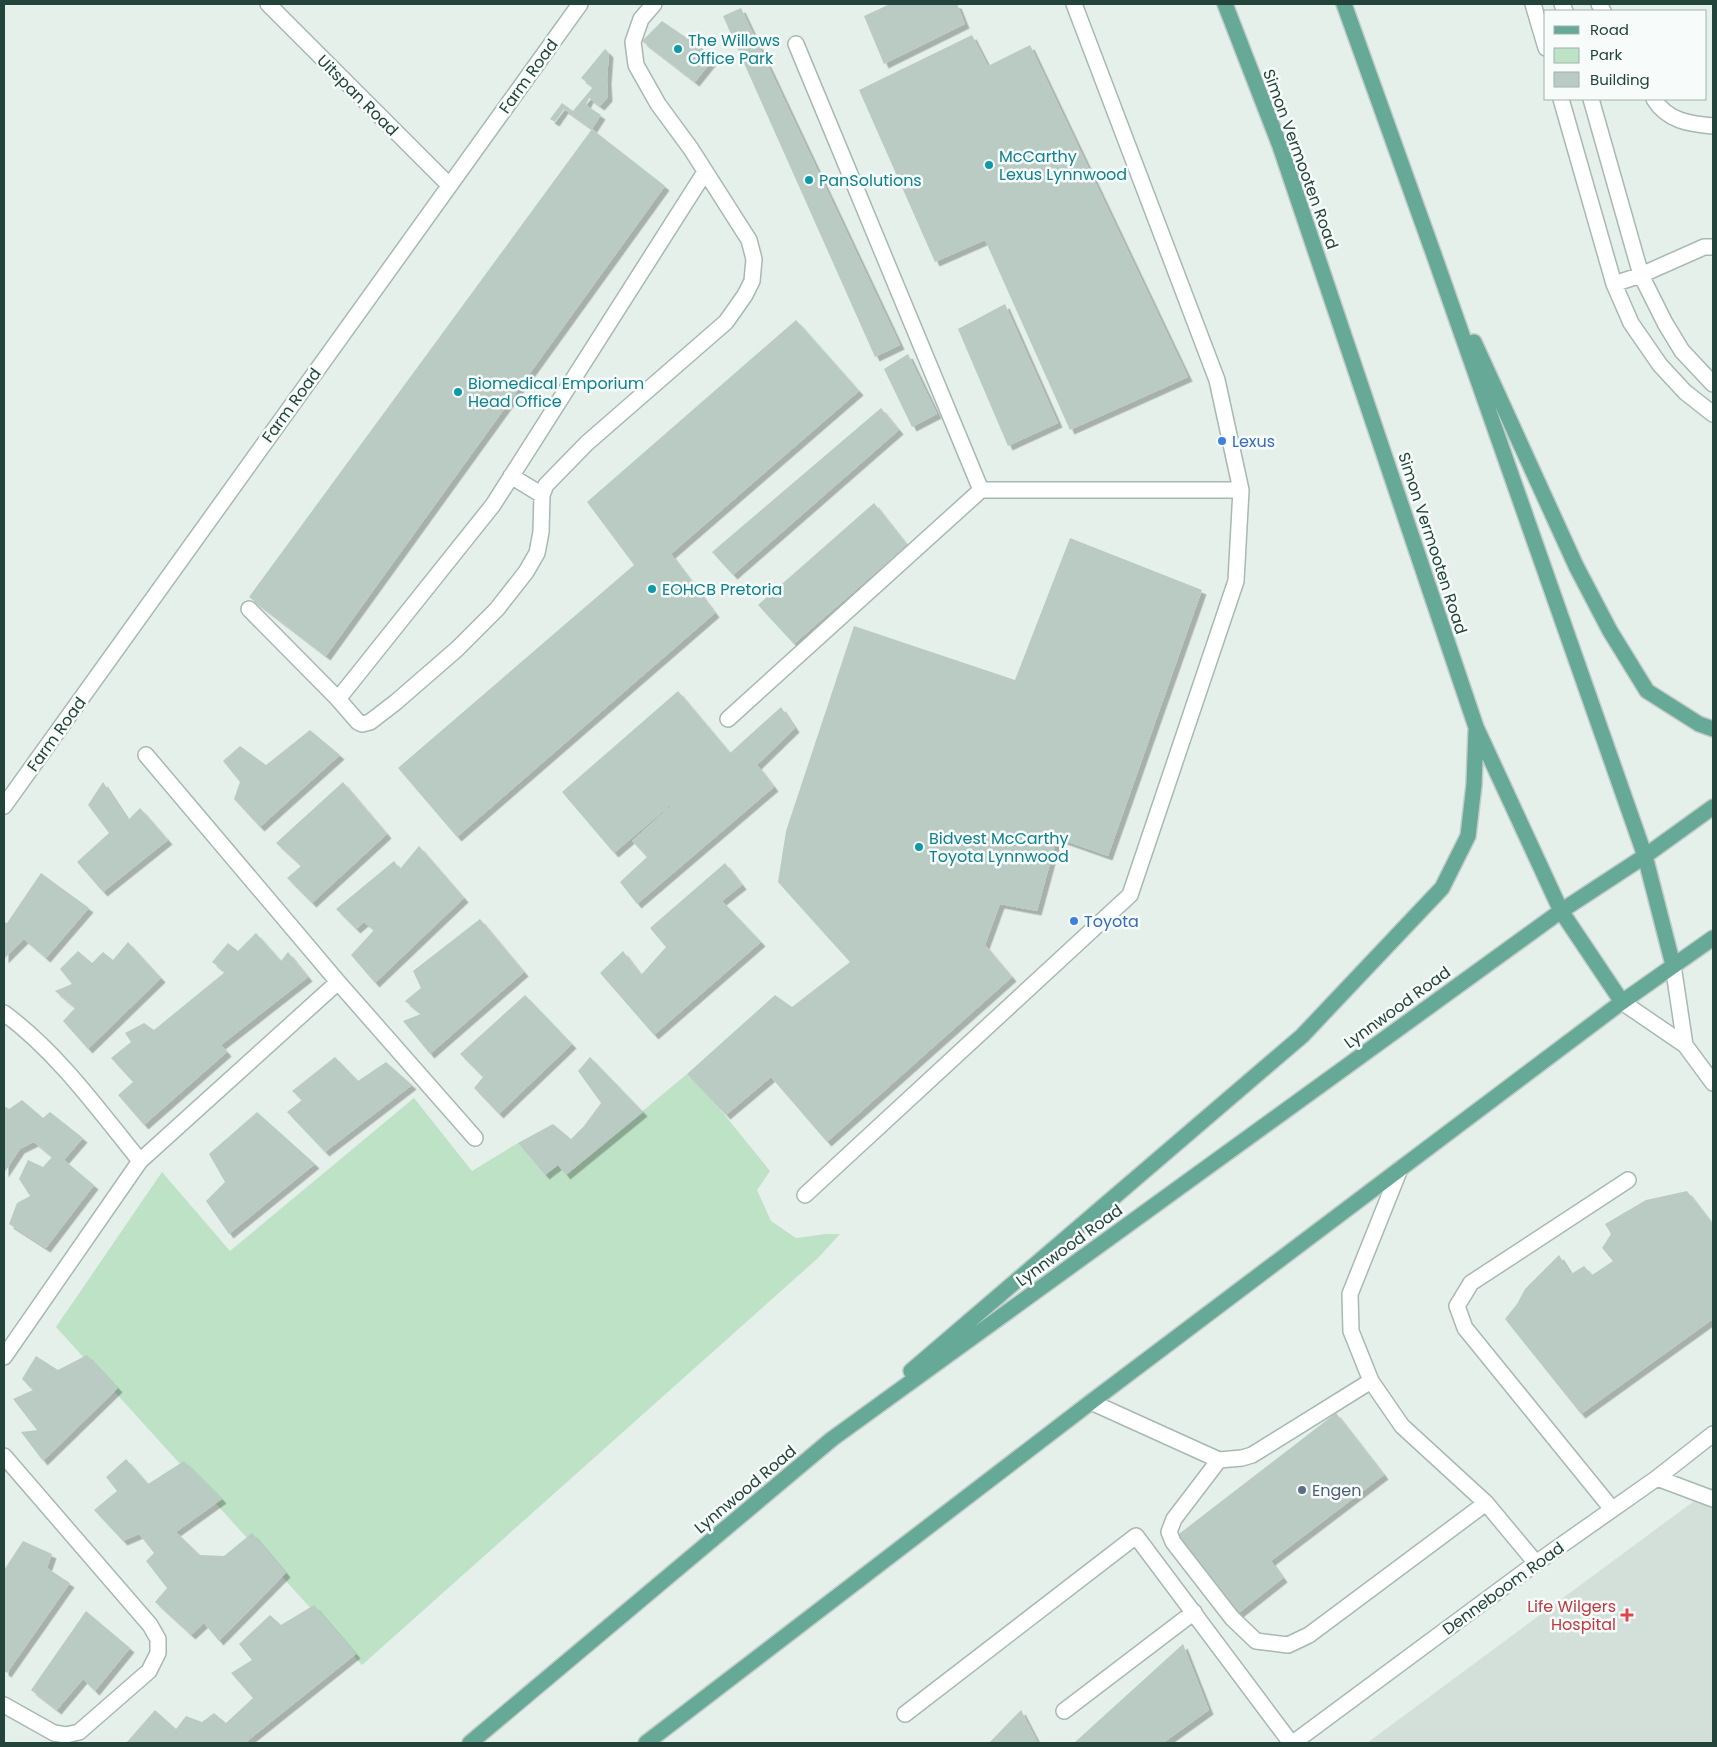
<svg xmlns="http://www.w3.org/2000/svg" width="1717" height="1747" viewBox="0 0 1717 1747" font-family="Poppins,sans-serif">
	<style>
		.built { fill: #d3e0da }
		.green { fill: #bde2c6 }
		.building { fill: #bacbc4; filter: url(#shadow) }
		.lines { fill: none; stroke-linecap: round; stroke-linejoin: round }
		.minor-casing { stroke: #a7b9b2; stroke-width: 18 }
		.major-casing { stroke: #c1cbc8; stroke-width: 18 }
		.minor { stroke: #fff; stroke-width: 15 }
		.major { stroke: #66a996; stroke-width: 15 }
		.culture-dot { fill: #0f9aa8; stroke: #f7fbf9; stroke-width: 2 }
		.shop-dot { fill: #3f7fe0; stroke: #f7fbf9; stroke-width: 2 }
		.service-dot { fill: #5c6f8a; stroke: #f7fbf9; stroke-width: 2 }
		.health-dot { fill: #e0444e; stroke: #f7fbf9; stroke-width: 2 }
		.labels { text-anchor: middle; stroke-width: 5; stroke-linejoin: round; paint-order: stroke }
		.culture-label { font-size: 16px; fill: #0d838f; stroke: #f7fbf9; text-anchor: start }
		.street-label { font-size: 16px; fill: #22443a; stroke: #f7fbf9 }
		.shop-label { font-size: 16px; fill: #366cbe; stroke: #f7fbf9; text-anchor: start }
		.service-label { font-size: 16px; fill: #4e5e75; stroke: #f7fbf9; text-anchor: start }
		.health-label { font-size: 16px; fill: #be3a42; stroke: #f7fbf9; text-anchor: end }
	</style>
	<defs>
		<filter id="shadow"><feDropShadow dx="4.5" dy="4.5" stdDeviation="0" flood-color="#0004"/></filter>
	</defs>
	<rect width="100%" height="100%" fill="#e5f0eb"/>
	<path class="built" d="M1713,1487V1743H1367Z"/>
	<path class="green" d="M687,1074L719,1108L770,1171L757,1190L771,1221L796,1238L826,1234H840L818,1258L362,1665L56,1327L162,1172L230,1251L414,1098L472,1171L518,1143L545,1175L558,1165L566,1175Z"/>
	<path class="building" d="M890,4H957L965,24L884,64L864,16Z
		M741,8L900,345L875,357L723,16Z
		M662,21L715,57L695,82L642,41Z
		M972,35L988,66L1030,45L1188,377L1070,430L985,240L935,262L859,90Z
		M605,49L609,53L607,80L608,97L600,106L589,98L586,105L601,115L592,129L564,109L555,122L550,119L562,103L573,111L593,87L581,78Z
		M592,129L665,186L326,656L249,597Z
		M1005,304L1058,423L1008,446L958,329Z
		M796,320L859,391L671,554L715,613L457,837L398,768L634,565L587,502Z
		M908,354L937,414L912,427L884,369Z
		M881,408L899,430L733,575L712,552Z
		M874,503L907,545L794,644L758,605Z
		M1070,538L1202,590L1108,856L1057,838L1037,911L1000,904L985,945L1012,977L827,1142L771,1077L726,1115L687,1074L775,995L792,1007L850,962L778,882L786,831L854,626L1015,680Z
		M678,691L730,753L781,707L795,728L757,765L774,787L637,904L620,882L647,857L632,841L701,779L614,853L562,792Z
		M310,730L340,755L260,827L234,799L240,782L223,761L240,746L266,765Z
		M103,782L128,820L140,808L168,840L103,892L77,862L109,833L88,805Z
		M343,782L387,834L312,903L287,878L301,866L276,843Z
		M419,846L464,898L375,983L351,955L374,930L364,922L356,929L336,909L394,861L400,869Z
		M725,863L742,885L722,901L761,942L654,1035L600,973L623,951L641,975L666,947L650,928Z
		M41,873L89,908L46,958L24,939L4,959V922L7,923Z
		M480,919L524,972L430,1054L403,1021L421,1014L405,1001L421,988L413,971Z
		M256,933L281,961L288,952L308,977L221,1045L227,1052L144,1125L118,1095L133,1082L111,1058L131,1042L125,1033L144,1023L154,1030L225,972L212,962L228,943L238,951Z
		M128,942L161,978L88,1049L63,1021L75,1008L55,991L72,984L60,969L78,951L92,963L103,952L113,960Z
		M525,995L572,1044L499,1114L474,1088L483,1077L460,1054Z
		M335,1057L358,1081L386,1062L412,1085L325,1152L287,1112L302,1100L292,1091Z
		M590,1057L643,1112L566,1175L558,1165L545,1175L518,1143L553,1124L571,1139L584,1126L601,1103L578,1071Z
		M22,1100L43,1118L50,1112L83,1138L64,1160L94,1185L46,1248L9,1224L17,1203L30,1196L19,1179L28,1160L43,1167L52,1157L34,1142L20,1149L4,1173V1106L9,1109Z
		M257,1112L315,1164L229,1234L206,1201L225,1182L209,1154Z
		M1687,1191L1713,1225V1319L1581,1414L1505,1319L1517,1304L1525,1289L1559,1255L1571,1274L1584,1266L1592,1275L1613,1261L1602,1248L1611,1234L1605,1224L1646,1200Z
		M87,1355L118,1388L43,1461L21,1432L37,1430L13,1399L33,1390L22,1379L36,1356L58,1370Z
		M1336,1413L1384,1475L1271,1561L1283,1578L1235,1616L1175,1537Z
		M126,1459L148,1484L184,1461L222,1499L176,1532L200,1555L224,1556L252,1533L286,1573L219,1641L204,1623L191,1635L155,1602L167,1588L146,1561L154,1553L139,1534L123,1541L94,1510L117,1491L106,1477Z
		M23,1541L52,1554L47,1568L70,1583L7,1673L4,1671V1570Z
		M314,1605L356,1654L245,1743H126L155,1710L176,1729L186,1716L202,1722L214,1713L226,1723L253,1698L231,1673L252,1660L239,1644L270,1615L281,1625Z
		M86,1611L130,1648L95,1691L83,1679L57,1710L31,1690Z
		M1183,1644L1209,1710L1163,1743H1074Z
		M1021,1710L1038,1743H989Z"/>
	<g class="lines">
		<defs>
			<path id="minor" d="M268,4L449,185
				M1533,4L1546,48
				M1562,4L1565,11
				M1599,4L1603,11
				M1561,99L1614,284L1631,323L1660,365L1685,392L1713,414
				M1591,99L1641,275L1665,323L1682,351L1713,384
				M1654,99C1667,121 1690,124 1713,126
				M1614,284L1641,275L1704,247H1713
				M511,476L542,495
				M981,490H1241
				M249,609L338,699L493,505L705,172
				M338,699L358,722L362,724L370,722L396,702L457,649L497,609L526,572L537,553L541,532L542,495L546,485L587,443L726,322L745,295L752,281L754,259L749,240L691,149L658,104L636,65L633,42L641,19L654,4
				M728,719L981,490L796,44
				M146,755L338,982L475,1138
				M4,806L580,4
				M1673,965L1685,1045
				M1622,1002L1685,1045L1713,1083
				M4,1013C58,1053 98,1109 140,1161
				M1400,1169L1350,1294L1351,1331L1371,1381L1402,1426L1486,1503L1536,1563
				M805,1195L1130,895L1236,581L1241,490L1217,380L1074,4
				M4,1357L140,1161L338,982
				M1091,1402L1219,1460L1242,1458L1252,1455L1371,1381
				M4,1456L150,1625L158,1639V1653L149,1671L79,1732L66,1735L54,1733L4,1705
				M1219,1460L1174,1519L1169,1532L1173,1542L1232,1618L1256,1641L1288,1645L1309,1635L1486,1503
				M1657,1478L1713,1499
				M1612,1509L1465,1328L1457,1306L1471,1283L1628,1180
				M1064,1711L1194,1612
				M905,1714L1136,1536L1291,1743
				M1293,1743L1536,1563L1657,1478L1713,1434"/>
			<path id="major" d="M1225,4L1280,146L1476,727L1561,911L1622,1002
				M1344,4L1434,255L1645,856L1673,965
				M1474,342L1576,566L1610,631L1647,691L1699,724L1713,729
				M911,1371L1302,1036L1442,888L1468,836L1474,785L1476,731
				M470,1743L832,1439L1561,911L1645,856L1713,807
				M646,1743L1091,1402L1400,1169L1622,1002L1713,938"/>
		</defs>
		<use href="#minor" class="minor-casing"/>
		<use href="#major" class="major-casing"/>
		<use href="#minor" class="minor"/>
		<use href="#major" class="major"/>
	</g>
	<g class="culture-dot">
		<circle cx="678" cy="49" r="5"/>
		<circle cx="989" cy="165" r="5"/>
		<circle cx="809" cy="180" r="5"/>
		<circle cx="458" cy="392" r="5"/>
		<circle cx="652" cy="589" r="5"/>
		<circle cx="919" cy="847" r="5"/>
	</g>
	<g class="shop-dot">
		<circle cx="1222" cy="441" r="5"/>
		<circle cx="1074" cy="921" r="5"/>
	</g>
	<circle class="service-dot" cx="1302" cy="1490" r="5"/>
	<path class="health-dot" d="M1624.5 1607.5h5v5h5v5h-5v5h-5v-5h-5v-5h5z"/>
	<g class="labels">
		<g class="culture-label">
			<text x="688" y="46">The Willows<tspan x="688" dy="18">Office Park</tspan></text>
			<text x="999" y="162">McCarthy<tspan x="999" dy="18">Lexus Lynnwood</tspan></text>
			<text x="819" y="186">PanSolutions</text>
			<text x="468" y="389">Biomedical Emporium<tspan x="468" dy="18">Head Office</tspan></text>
			<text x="662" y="595">EOHCB Pretoria</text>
			<text x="929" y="844">Bidvest McCarthy<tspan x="929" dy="18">Toyota Lynnwood</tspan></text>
		</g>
		<g class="street-label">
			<text transform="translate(528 76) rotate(-54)" y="6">Farm Road</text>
			<text transform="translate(358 95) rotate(45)" y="6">Uitspan Road</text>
			<text transform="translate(1301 159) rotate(70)" y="6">Simon Vermooten Road</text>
			<text transform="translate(291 405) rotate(-54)" y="6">Farm Road</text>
			<text transform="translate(1433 543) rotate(72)" y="6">Simon Vermooten Road</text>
			<text transform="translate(56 734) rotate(-54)" y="6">Farm Road</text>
			<text transform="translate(1397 1007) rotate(-36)" y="6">Lynnwood Road</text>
			<text transform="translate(1069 1245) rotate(-36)" y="6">Lynnwood Road</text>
			<text transform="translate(745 1489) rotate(-40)" y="6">Lynnwood Road</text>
			<text transform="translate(1503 1588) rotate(-36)" y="6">Denneboom Road</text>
		</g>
		<g class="shop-label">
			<text x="1232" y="447">Lexus</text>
			<text x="1084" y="927">Toyota</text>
		</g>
		<g class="service-label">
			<text x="1312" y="1496">Engen</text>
		</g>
		<g class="health-label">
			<text x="1616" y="1612">Life Wilgers<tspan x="1616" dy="18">Hospital</tspan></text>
		</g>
	</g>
	<rect width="1717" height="1747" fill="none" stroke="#22443a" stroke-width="10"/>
	<rect x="1544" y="10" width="162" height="90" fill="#f7fbf9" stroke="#a2b2ad"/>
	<rect x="1554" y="26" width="25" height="8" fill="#66a996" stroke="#a2b2ad"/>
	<text x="1590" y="35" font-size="15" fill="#22443a">Road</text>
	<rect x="1554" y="48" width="25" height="15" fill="#bde2c6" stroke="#a2b2ad"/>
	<text x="1590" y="60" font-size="15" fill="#22443a">Park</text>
	<rect x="1554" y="72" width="25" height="15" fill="#bacbc4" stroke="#a2b2ad"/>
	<text x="1590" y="85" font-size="15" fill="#22443a">Building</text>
</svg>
